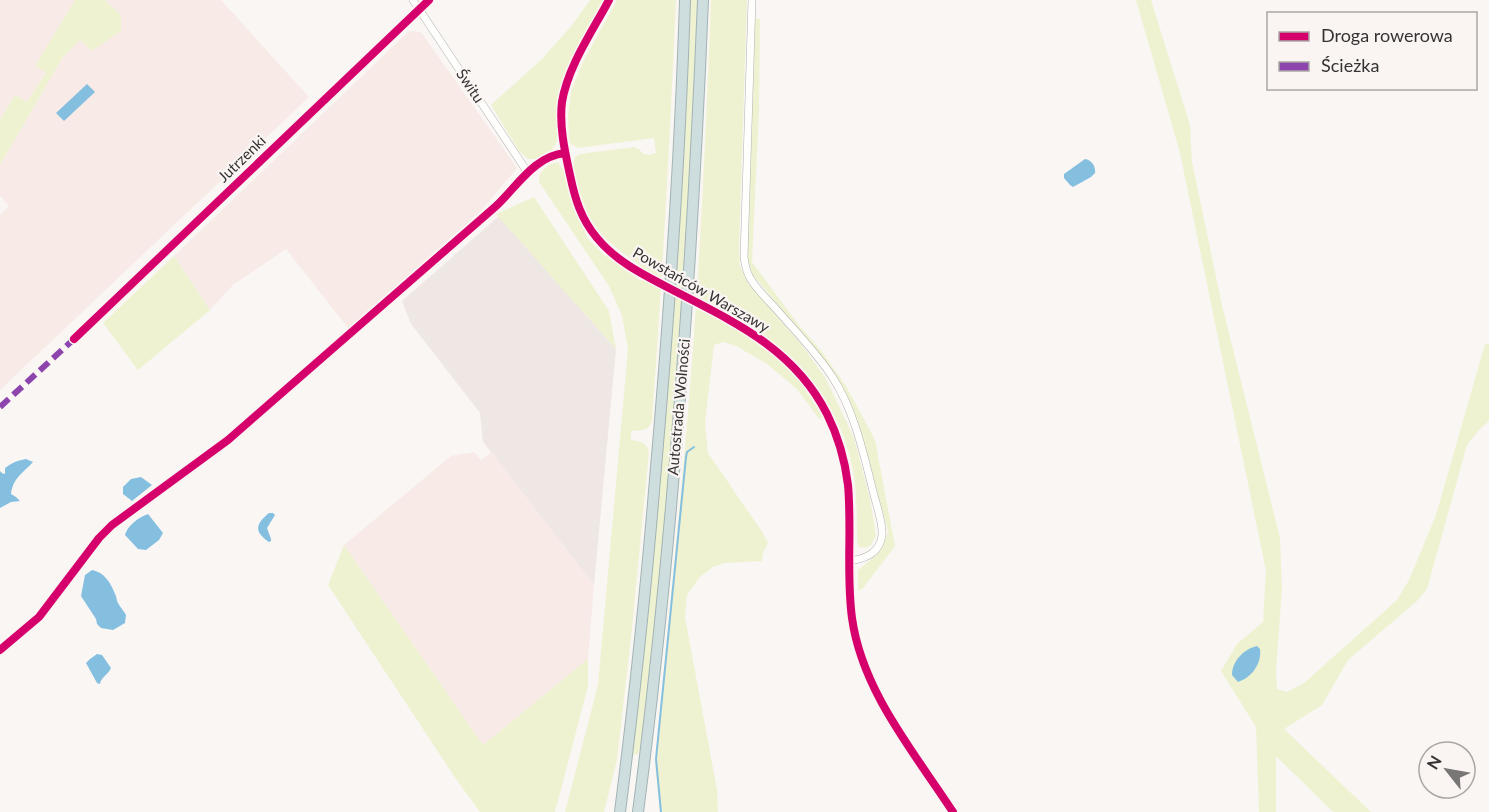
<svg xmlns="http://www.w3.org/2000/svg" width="1489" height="812" viewBox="0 0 1489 812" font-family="Lato,sans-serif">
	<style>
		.built { fill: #efe7e4 }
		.industrial { fill: #f7eae7 }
		.green { fill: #eff2d1 }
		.water { fill: #85bfe0 }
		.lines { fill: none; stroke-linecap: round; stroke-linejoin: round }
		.stream { stroke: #85bfe0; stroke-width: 2 }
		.minor-casing { stroke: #b3b1af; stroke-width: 8 }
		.highway-casing { stroke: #a3b3b3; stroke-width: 12 }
		.minor { stroke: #fefefd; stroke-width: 7 }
		.highway { stroke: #cededf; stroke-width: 10 }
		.minor-bridge-casing { stroke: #b3b1af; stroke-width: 8; stroke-linecap: butt }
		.minor-bridge { stroke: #fefefd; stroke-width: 7 }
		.quiet { stroke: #8e44ad; stroke-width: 6; stroke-dasharray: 12 6; stroke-linecap: butt }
		.cycleway-casing { stroke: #faf5f3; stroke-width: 11 }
		.cycleway { stroke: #d6006c; stroke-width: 8 }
		.labels { text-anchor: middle; stroke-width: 4.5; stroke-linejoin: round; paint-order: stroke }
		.street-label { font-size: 15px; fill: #343332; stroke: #faf5f3 }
	</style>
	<rect width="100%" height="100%" fill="#f9f6f4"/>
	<path class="built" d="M499,216L616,349L594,585L483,442L480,413L411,324L402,301Z"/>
	<path class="industrial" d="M0,0H75L36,66L46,71L27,102L15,95L0,120Z
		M105,0H221L309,97L0,390V215L9,206L0,196V165L63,57L80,39L92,51L105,41L121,15Z
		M409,31L421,32L517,168L481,211L348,328L286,249L233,285L210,310L174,256Z
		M474,452L481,460L492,452L594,585L588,659L483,745L344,545L451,456Z"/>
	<path class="green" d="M75,0H105L121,15V31L92,51L80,40L63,57L0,165V120L15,95L27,102L46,72L35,66Z
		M590,0H604L566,73L558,95L557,142L552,150L538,159H528L519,151L491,105L543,58L573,24Z
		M617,0H676C670,140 662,281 652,421C648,432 641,430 631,431V440C639,441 647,442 649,452L632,628L617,760L604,812H565L598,685L628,349L622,316L609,286L539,182C537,172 548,164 558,162L564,171L575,211L588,239L603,254L641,281V266C620,251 596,235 586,210C580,195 576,179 573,164L575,157L580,154L634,147L640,150L643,154L649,155L656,153L654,138L578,148L571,144L569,139L568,116L571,91L583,62Z
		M689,0H699L690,196L666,522L642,742L638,754L632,755Z
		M711,0H747L739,245L740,266L748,283L801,344L825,377L854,438L870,499L876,535L871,545L866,548L859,547L857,541C857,519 857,498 854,476C847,429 820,380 783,350C763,333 740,320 717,307V318C747,336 776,354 799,381C808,392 815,405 823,417L819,419L797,389L767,364L736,346L723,342L714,345L705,423L708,453L763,533L768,543L763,553L762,561L724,563L713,567L700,577L687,595L685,617L717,790L718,812H660L655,765C666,643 679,521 689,399C700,266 706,133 711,0Z
		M1136,0H1151L1190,125L1192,162L1222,305L1280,538L1282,588L1276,671L1277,689L1287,692L1304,683L1397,600L1409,580L1436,515L1485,344H1489V421L1480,429L1467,445L1427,589L1417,601L1348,660L1322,705L1284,729L1371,812H1333L1276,756V812H1259L1256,727L1221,671L1237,644L1263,622L1266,571L1180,153Z
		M755,19H760L759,111L752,262L798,324L823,353L846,386L875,440L895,546L863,588L858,591V570C874,557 882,552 888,531L852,408L829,366L752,274L747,257Z
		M534,197L609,311L616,349L496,214Z
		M174,256L210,310L138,370L103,323Z
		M344,545L483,745L588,659V686L555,812H480L454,776L328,585Z"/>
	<path class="water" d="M87,84L95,92L64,121L56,113Z
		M1085,159C1092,160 1096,167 1095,173L1091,177L1073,187L1070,185L1064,178V174Z
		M26,459L33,462C22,474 13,478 11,494L16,497L20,501L11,502L0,508V471L2,473L5,474V468C11,463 18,460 26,459Z
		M141,477L152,485L132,501L123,494V487L131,479Z
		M269,513H273L275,515L267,528L271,539V541L269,542C253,531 256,524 269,513Z
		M148,514L163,533L159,540L146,550L138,549L125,535C127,526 139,517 148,514Z
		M92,570C104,572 111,583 115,594C117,597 116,600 118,603C120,607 124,611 126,615L125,623L113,630L101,628L97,624L96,619L81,596L85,575Z
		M1257,646L1260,649C1262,663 1252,678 1238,682L1232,675C1232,661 1244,649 1257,646Z
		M97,654L102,655L111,668C108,675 101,677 100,684L97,683L86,663L90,659Z"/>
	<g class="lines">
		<path class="stream" d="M661,812L656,759L686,457L687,452L694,447"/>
		<defs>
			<path id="minor" d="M413,0L528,173
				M609,0C594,27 575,56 566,86C560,110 561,135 566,159C578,216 588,243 641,273
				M752,0L744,257C745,265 746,271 750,278C757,290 768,300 777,310C796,332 817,353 833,378C855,412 864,456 874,495C877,507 883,523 882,535C880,554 864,559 849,561
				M717,313C734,323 752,332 767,343C824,386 849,448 849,517C849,558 846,599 856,639C872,703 917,758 953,812
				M74,339L429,0
				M0,650L39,617L99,538L112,525L228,440L495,207C516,188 534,156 565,153"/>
			<path id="highway" d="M620,812C634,701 646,590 655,479C669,320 680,160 685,0
				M638,812C673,543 692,271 703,0"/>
		</defs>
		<use href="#minor" class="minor-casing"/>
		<use href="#highway" class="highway-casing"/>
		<use href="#minor" class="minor"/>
		<use href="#highway" class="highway"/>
		<defs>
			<path id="minor-bridge" d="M641,273L717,313"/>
		</defs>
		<use href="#minor-bridge" class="minor-bridge-casing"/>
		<use href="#minor-bridge" class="minor-bridge"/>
		<path class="quiet" d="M0,407L74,339"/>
		<defs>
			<path id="cycleway" d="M609,0C592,32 568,66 562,102C559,126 565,152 570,175C575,199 581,219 597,238C615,260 640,273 665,286C728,319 793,346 827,414C838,436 845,460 848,485C852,529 846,574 852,618C862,691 914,752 953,812
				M74,339L429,0
				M0,650L39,617L99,538L112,525L228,440L495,207C516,188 534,156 565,153"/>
		</defs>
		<use href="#cycleway" class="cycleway-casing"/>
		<use href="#cycleway" class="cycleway"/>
	</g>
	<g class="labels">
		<g class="street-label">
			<text transform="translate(470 86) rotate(56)" y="5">Świtu</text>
			<text transform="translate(242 159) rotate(-44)" y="5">Jutrzenki</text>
			<text transform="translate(701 290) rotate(30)" y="5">Powstańców Warszawy</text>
			<text transform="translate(679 407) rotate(-85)" y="5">Autostrada Wolności</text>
		</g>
	</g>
	<rect x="1267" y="12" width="210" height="78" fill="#faf5f3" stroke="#aba7a6" stroke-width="1.5"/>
	<rect x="1279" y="32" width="30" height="9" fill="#d6006c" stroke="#aba7a6" stroke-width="1.5"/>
	<text x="1321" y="42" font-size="18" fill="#343332">Droga rowerowa</text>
	<rect x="1279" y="62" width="30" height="9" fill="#8e44ad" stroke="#aba7a6" stroke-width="1.5"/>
	<text x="1321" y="72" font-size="18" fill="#343332">Ścieżka</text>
	<g transform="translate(1447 770) rotate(301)"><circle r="28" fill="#faf5f3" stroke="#aba7a6" stroke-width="1.5"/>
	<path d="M0-4.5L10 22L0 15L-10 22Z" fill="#797776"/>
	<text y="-9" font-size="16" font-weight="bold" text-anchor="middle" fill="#343332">N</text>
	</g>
</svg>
